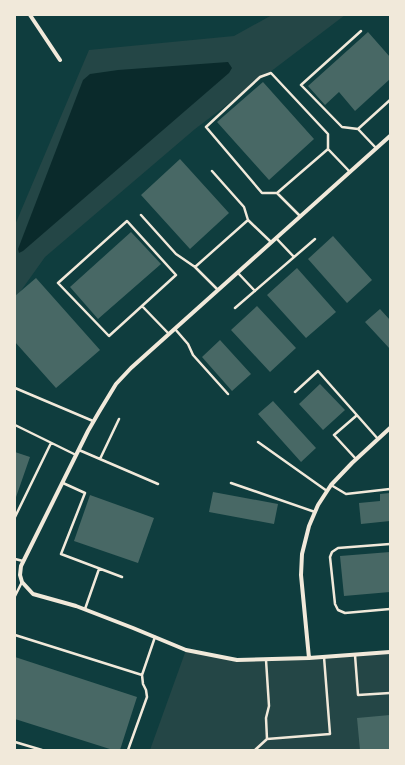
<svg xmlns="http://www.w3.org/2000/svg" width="405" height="765" viewBox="0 0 405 765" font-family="Mulish,sans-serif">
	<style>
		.green { fill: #244646 }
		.water { fill: #0a2a2b }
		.building { fill: #486865 }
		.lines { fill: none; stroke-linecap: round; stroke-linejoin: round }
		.service { stroke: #f1e9da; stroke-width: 2.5 }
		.minor { stroke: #f1e9da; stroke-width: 4 }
	</style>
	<rect width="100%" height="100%" fill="#0f3d3e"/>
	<path class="green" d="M272,15H345L195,129L45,257L15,299V225L89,50L234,36Z
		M186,650L237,660L390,652V750H150Z"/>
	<path class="water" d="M228,62L232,68L229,73L23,251L19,253L18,249L83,80L90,74L118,70Z"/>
	<path class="building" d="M368,32L390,57V79L355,111L339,92L325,105L308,86Z
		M263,82L314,139L269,180L217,122Z
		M180,159L229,213L190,249L141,195Z
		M131,232L161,264L98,319L70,287Z
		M333,236L372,280L347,303L308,259Z
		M297,268L336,312L306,338L267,295Z
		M36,278L100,350L56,388L15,342V296Z
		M257,306L296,348L270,372L231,330Z
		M380,309L390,320V349L365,322Z
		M220,340L251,374L232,391L202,357Z
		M320,384L345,410L323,430L299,404Z
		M273,401L316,448L301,462L258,414Z
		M15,452L30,457L15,500Z
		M213,492L278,504L274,524L209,512Z
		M390,493V521L361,524L359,503L380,501V494Z
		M90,495L154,518L138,563L74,541Z
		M390,552V592L344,596L340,556Z
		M15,657L137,697L120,750H113L15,719Z
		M390,715V750H360L357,718Z"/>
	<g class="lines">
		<path class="service" d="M361,31L301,85L342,127L358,129L376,148
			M358,129L390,100
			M212,171L244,207L248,220L271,242
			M277,193L328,149
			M141,215L176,254L195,267L218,290
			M300,216L277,193H262L206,127L260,77L271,73L328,134V149L350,172
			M127,221L176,275L109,336L58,283Z
			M276,238L294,257
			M195,267L248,220
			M238,273L255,291
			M142,306L169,334
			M235,308L315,239
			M175,329L188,344L193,355L228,394
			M15,388L93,421
			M295,392L318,371L378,439
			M15,425L76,455
			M258,442L327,491
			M79,450L158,484
			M100,459L119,419
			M356,459L334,435L356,416
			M63,483L85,493L61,554L122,577
			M231,483L315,512
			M331,485L346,494L390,489
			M15,517L51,443
			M390,544L338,548L332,552L330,557L335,604L338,610L345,613L390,609
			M15,559L23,561
			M15,596L22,582
			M85,609L99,569
			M15,635L142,675
			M355,655L358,695L390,693
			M266,660L269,706L266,718L267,739L330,734L324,657
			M15,742L42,750
			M128,750L147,697L146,690L143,684L142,675L155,637
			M255,750L267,739"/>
		<path class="minor" d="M30,15L60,60
			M390,136L131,368L116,384L99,412L88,431L21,566L20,575L22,582L33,594L76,606L133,628L186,650L237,660L309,658L390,652
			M309,658L301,575L302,554L309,526L318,505L331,485L352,463L390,428"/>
	</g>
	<rect width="405" height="765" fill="none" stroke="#f1e9da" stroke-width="32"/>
</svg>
